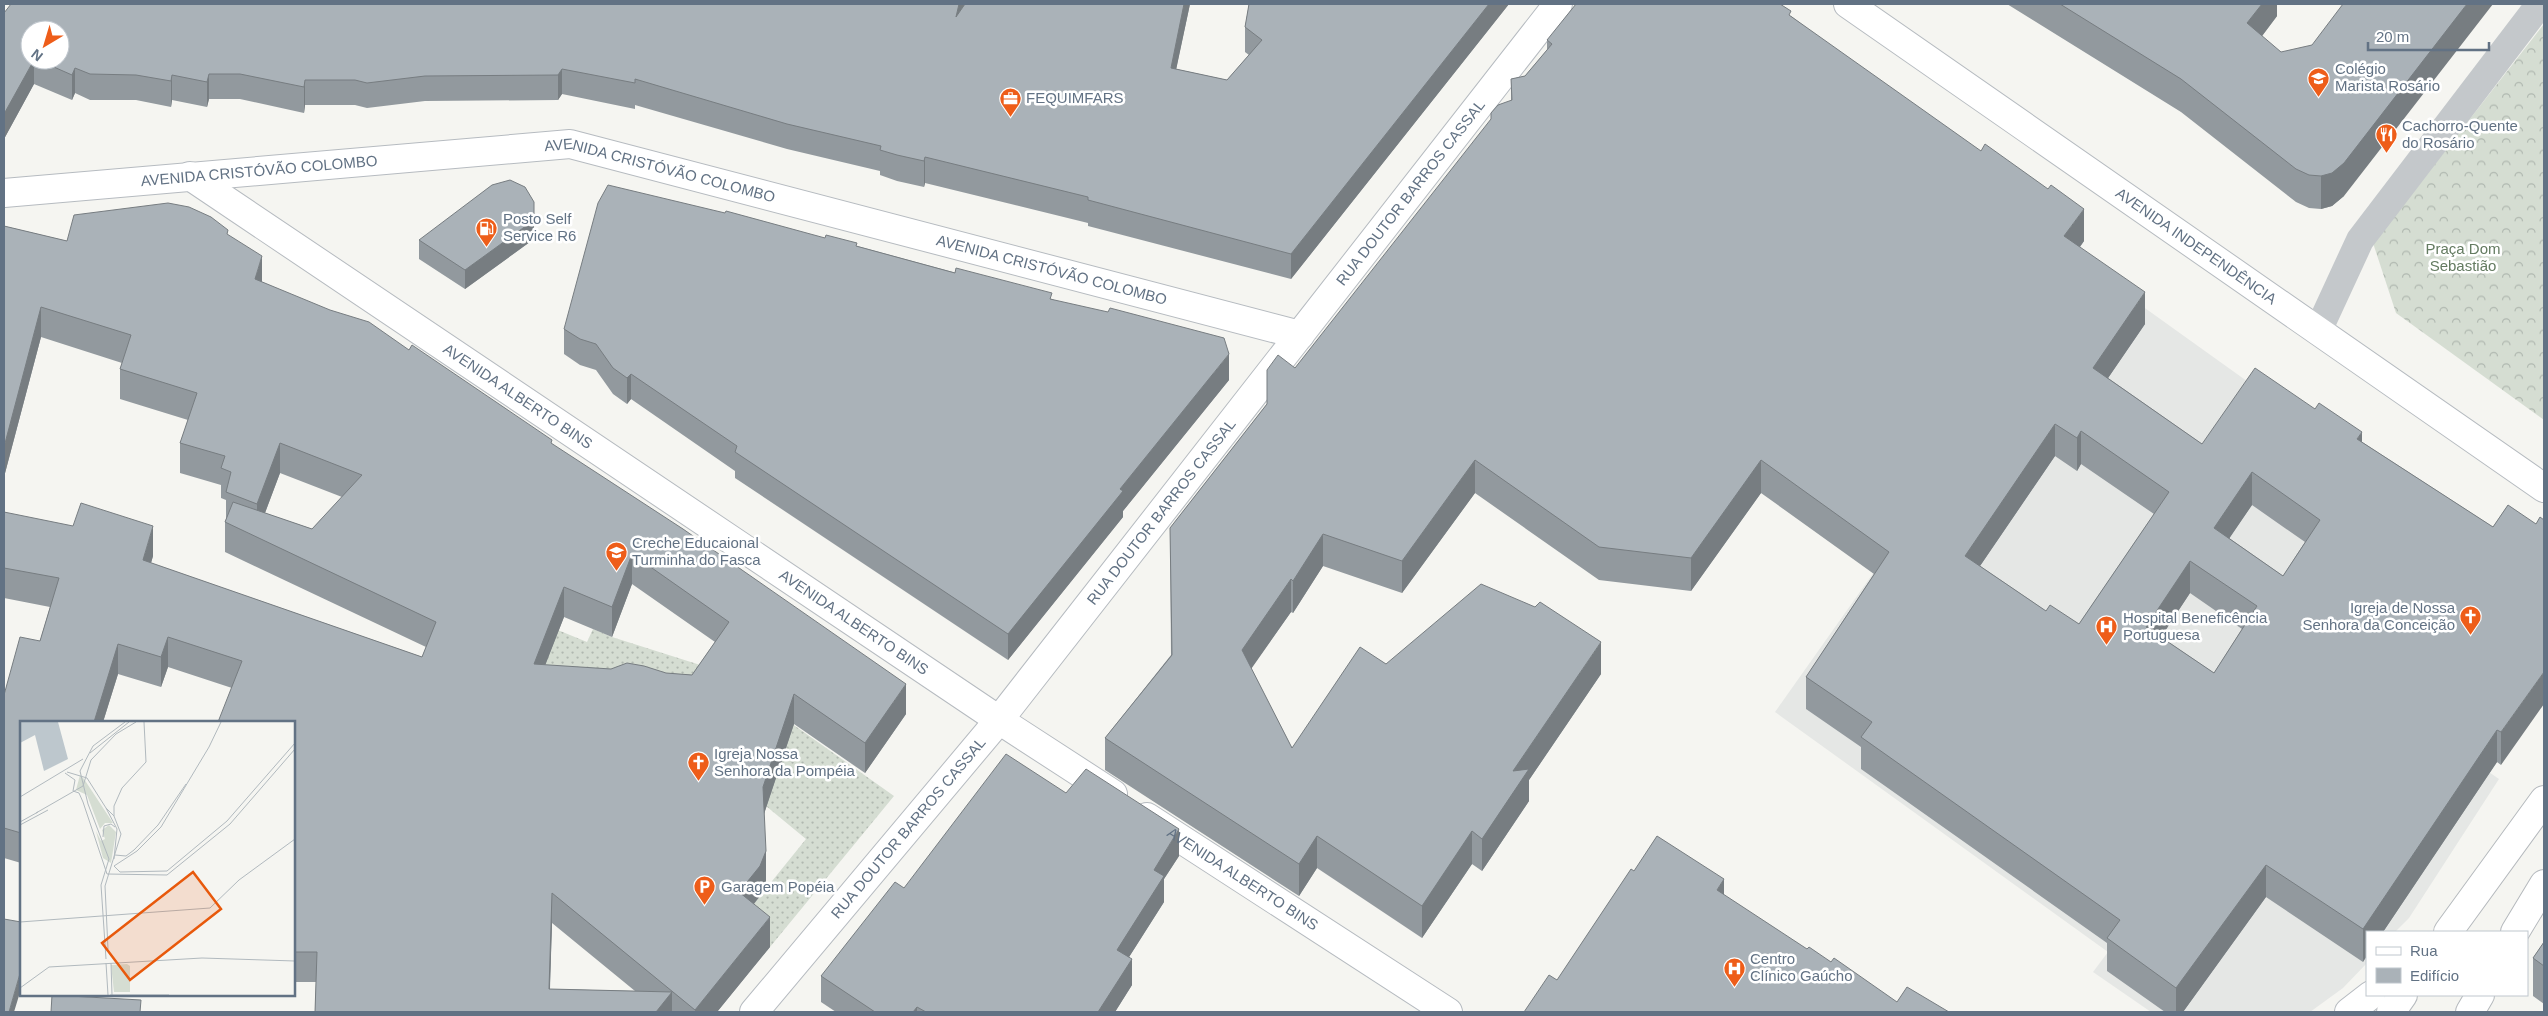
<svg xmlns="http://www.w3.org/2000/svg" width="2548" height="1016" viewBox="0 0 2548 1016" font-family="Helvetica,sans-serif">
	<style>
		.built { fill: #e5e7e5 }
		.forest { fill: url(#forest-crowns) }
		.garden { fill: url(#garden-dots) }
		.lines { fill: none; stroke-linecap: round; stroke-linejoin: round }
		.secondary-casing { stroke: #b6bbc0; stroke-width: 30 }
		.primary-casing { stroke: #b5b9bd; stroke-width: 30 }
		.street { stroke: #c4c8cb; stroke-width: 28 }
		.secondary { stroke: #fff; stroke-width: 28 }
		.primary { stroke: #fff; stroke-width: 28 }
		.wall { fill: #92999e; fill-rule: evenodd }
		.shaded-wall { fill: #777d81 }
		.building { fill: #aab2b8; stroke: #777d81; fill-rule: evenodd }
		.labels { text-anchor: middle; stroke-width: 5; stroke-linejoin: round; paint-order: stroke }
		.poi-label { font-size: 15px; fill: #627284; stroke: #fff; text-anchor: start }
		.street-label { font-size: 15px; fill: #627284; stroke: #fff }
		.park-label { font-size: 15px; fill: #647b61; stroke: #fff }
		.inset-road { fill: none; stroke: #b1b9be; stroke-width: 1 }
		.view { fill: #e8590c; fill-opacity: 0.15; stroke: #e8590c; stroke-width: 2.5 }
		.inset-edge { fill: none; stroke: #627284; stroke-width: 2.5 }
	</style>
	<defs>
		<pattern id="forest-crowns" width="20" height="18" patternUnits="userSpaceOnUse" patternTransform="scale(1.25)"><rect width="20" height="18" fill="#d5ddd2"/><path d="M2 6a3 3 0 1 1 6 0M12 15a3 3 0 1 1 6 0" fill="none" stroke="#b0b8b0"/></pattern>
		<pattern id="garden-dots" width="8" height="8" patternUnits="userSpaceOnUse" patternTransform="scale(1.25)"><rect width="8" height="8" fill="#d5ddd2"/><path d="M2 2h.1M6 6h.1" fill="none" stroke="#b0b8b0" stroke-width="1.8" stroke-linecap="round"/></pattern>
	</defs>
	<rect width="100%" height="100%" fill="#f5f5f1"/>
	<path class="built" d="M2089,268L2311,427L2444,741L2499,779L2409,918L2395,932H2367V963L2343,988L2310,1012H2151L2093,972L2108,952L1775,712Z"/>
	<path class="forest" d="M2544,24V420L2396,313L2373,243Z"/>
	<path class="garden" d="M509,610L587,642L593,629L612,637L716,670L894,796L770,947L739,922L806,839L766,806L542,695Z"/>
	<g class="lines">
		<defs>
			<g id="secondary">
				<path id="s1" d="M1848,4L2544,488"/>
				<path id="s2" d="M190,176L999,720L1113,794"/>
				<path id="s3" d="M4,193L570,144L1300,335"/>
				<path id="s4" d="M1147,817L1448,1012"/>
				<path id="s5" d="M754,1012L999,720L1558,4"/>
				<path d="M2349,1012L2371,995"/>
			</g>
			<path id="primary" d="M2448,932L2544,800
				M2515,932L2544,884
				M2391,1012L2403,995
				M2470,1012L2480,995"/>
		</defs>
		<use href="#secondary" class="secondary-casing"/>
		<use href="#primary" class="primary-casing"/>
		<path class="street" d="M2318,331L2360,240L2540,4"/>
		<use href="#secondary" class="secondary"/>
		<use href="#primary" class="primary"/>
	</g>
	<path class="wall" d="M965,4H1190L1176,69L1227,80L1249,55L1245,52V27L1249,4H1509L1291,279L1088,226V223L925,183L924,187L897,181L880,175V171L787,149L635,105V109L562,94L558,100L425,101L367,108L355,105H305L304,113L240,99H209L207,107L172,100L171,107L136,100H90L75,93L72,100L34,84L4,139V13ZM60,30V60H30Z
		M2007,4H2277V16L2262,36L2344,196L2332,206L2321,209L2309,208L2296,202L2181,112Z
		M1791,16L2084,241L2080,247L2145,324L2108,378L2202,444L2362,442L2493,527L2508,505L2501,765L2497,762L2383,932H2367L2363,962L2266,897L2183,1012H2165L2107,971V943L1861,769V747L1806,709V677L1874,574L1761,493L1691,591L1599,580L1475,493L1402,593L1323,566L1293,613L1291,612L1251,668L1292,748L1386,664L1601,674L1529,780V801L1482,871L1472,864L1422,938L1317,868L1299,896L1105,770V738L1171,655L1170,528L1295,368L1511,101V79L1525,76L1547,50V40ZM2055,456L2077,471L2081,464L2154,514L2079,624L2046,611L1980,566ZM2252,505L2305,542L2283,576L2229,538ZM2190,593L2242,629L2214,673L2161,637Z
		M4,226L67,241L228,235L262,282L409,350L552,444L906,714L865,773L794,724L764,814L766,881L760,896L754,904L770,947L717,1012H315L316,982H294V722L232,688L168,667L161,687L118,674L103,722H21V863L4,858V695L40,641L50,607L4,598V512L153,556L151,563L422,657L426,647L225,552V522L226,519V500L221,498V485L180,473V443L188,420L120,399V369L122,363L41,337L4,477ZM280,473L342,497L312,529L265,513ZM632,584L715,642L692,675L545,665L564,617L612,637ZM552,923L635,991L550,989Z
		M534,239L465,289L419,259V240Z
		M857,246L1052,299L1229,380L1123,511V517L1008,660L735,478V471L631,399L627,404L613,394L596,370L580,365L564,354V329Z
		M1066,793L1179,856L1164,879V902L1129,957L1132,985L1115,1012H836L821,1002V976L904,888Z
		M2544,942V1004L2533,996V958Z"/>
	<path class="shaded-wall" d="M959,4H965L956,17Z
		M1184,4H1190L1171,94V68Z
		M1489,4H1509L1291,279V254Z
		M2262,4H2277V16L2247,56V23Z
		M2467,4H2493L2344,196L2332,206L2321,209V176Z
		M34,60V84L4,139V114Z
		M75,68V93L72,100V75Z
		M562,69V94L558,100V75Z
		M209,74V99L207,107V82Z
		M172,75V100L171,107V81Z
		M305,80V105L304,113V87Z
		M925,157V183L924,187V161Z
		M2084,209V241L2064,268V236Z
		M534,220V239L465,289V270Z
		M262,256V286L255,279Z
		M2145,292V324L2093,400V368Z
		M41,307V337L4,477V447Z
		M1229,354V380L1123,511V517L1008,660V634L1120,489Z
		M631,374V399L627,404V378Z
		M2055,424V456L1965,588V556Z
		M2081,431V464L2077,471V438Z
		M2362,432V464L2357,439Z
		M280,443V473L257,534V504Z
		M1475,460V493L1402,593V561Z
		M1761,460V493L1691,591V558Z
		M2252,472V505L2214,561V528Z
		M153,526V556L143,590V560Z
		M1323,534V566L1293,613V581Z
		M632,554V584L612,637V607Z
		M2190,561V593L2146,660V627Z
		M1291,579V612L1242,682V650Z
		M564,587V617L534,694V664Z
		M168,637V667L161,687V657Z
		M1601,642V674L1529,780V801L1482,871V839L1513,771Z
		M118,644V674L103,722H94Z
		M2544,672V704L2501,765V732Z
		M906,684V714L865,773V743Z
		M794,694V724L763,817V787Z
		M2497,730V762L2383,932H2367V956L2363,962V929Z
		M1179,829V856L1164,879V902L1117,976V950L1154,870Z
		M1472,831V864L1422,938V906Z
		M1317,836V868L1299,896V864Z
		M766,851V881L760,896L739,922V892Z
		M2266,865V897L2183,1012H2176V988Z
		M1724,879V905L1717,890Z
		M552,893V923L549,1012V989Z
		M770,917V947L717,1012H695V1010Z
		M1132,959V985L1115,1012H1098Z
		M21,970V989L14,1012H9Z
		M672,992V1012H656Z
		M917,1007V1012H913Z"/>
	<path class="building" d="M11,4H959L956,17L965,4H1184L1171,68L1227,80L1262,40L1245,27L1249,4H1489L1291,254L1088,200V197L925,157L924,161L897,155L880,150L881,146L787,124L635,79V83L562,69L558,75L425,76L367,83L355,80H305L304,87L240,74H209L207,82L172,75L171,81L136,75L90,74L75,68L72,75L38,60H60V30H30V60H34L4,114V13Z
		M1576,4H1780L1791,11L1789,15L1981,151L1985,144L2048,189L2051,185L2084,209L2064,236L2145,292L2093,368L2202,444L2255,368L2315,409L2319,403L2362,432L2357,439L2493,527L2508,505L2536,524L2540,517L2544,520V672L2501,732L2497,730L2363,929L2266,865L2176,988L2107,938L2120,920L1861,737L1872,722L1806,677L1889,552L1761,460L1691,558L1599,547L1475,460L1402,561L1323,534L1293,581L1291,579L1242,650L1292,748L1360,647L1386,664L1481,584L1535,607L1540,602L1601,642L1513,771L1529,769L1482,839L1472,831L1422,906L1317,836L1299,864L1105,738L1172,655L1170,528L1267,404V370L1278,355L1295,368L1491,119V113L1498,105L1512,100L1511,79L1525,76L1552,44L1547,40ZM2055,424L2077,438L2081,431L2169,492L2079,624L2050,605L2046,611L1965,556ZM2252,472L2320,520L2283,576L2214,528ZM2190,561L2257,606L2214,673L2146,627Z
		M2060,4H2262L2247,23L2281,52L2312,45L2343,4H2467L2344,163L2332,173L2321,176L2309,175L2296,169L2181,79Z
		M510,180L525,187L534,202V220L465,270L419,240L492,185Z
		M608,185L725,213L726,211L825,238L826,235L857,243L856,246L955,273L956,268L1052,293L1050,299L1108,312L1110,308L1224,338L1229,354L1120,489L1123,491L1008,634L735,452L737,446L631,374L627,378L613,368L596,344L580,339L564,329L598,203Z
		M168,203L189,207L211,217L228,230L227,234L262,256L255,279L330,310L369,322L409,350L412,345L552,440L551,443L683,529L906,684L865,743L794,694L763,787L766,851L760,866L739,892L770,917L695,1010L552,893L549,989L672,992L656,1012H315L317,952H294V722H218L242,661L168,637L161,657L118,644L94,722H21V833L4,828V695L20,637L40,641L59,578L4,568V512L73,526L81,503L153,526L143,560L422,657L436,622L225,522L233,502L312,529L362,475L280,443L257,504L226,492L231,472L221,468L225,456L180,443L197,393L120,369L131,335L41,307L4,447V226L67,241L74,215ZM632,554L729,622L692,675L666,673L644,666L627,663L611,669L534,664L564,587L612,607Z
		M1006,754L1066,793L1086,769L1179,829L1154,870L1164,876L1117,950L1132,959L1098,1012H926L917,1007L913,1012H875L821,976L895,882L904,888Z
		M1657,836L1724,879L1717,890L1807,949L1809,947L1831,962L1834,958L1897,1002L1907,987L1949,1012H1524L1549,975L1557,980L1631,869L1634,871Z
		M4,919L21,922V970L9,1012H4Z
		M2544,942V966L2533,958Z
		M52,995L141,1000L140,1012H51Z"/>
	<defs>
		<symbol id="school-pin" viewBox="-11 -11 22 30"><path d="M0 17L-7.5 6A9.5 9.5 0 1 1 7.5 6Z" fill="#ee5d19" stroke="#fff"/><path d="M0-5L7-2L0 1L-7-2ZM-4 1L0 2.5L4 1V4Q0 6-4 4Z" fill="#fff"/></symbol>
		<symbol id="office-pin" viewBox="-11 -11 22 30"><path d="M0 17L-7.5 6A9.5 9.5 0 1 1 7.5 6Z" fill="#ee5d19" stroke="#fff"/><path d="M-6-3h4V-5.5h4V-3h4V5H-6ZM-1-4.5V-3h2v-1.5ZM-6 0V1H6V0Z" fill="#fff"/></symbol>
		<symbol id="restaurant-pin" viewBox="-11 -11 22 30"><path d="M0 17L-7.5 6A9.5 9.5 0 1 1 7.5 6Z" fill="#ee5d19" stroke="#fff"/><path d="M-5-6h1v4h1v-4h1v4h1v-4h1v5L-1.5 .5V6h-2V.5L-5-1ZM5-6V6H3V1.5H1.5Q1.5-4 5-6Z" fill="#fff"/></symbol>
		<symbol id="fuel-pin" viewBox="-11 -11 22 30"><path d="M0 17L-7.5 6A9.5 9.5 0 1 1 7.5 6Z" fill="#ee5d19" stroke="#fff"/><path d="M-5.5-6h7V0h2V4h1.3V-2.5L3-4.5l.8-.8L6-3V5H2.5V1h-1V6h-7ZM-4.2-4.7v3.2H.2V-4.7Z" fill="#fff"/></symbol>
		<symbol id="church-pin" viewBox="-11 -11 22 30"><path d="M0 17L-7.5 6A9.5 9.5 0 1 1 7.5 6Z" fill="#ee5d19" stroke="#fff"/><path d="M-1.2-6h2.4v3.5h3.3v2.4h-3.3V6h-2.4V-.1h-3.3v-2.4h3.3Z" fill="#fff"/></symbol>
		<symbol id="hospital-pin" viewBox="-11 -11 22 30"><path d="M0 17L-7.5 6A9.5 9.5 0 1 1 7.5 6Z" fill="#ee5d19" stroke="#fff"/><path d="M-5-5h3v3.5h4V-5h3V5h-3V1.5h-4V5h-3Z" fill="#fff"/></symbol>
		<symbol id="parking-pin" viewBox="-11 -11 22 30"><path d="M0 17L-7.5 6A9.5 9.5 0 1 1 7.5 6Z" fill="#ee5d19" stroke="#fff"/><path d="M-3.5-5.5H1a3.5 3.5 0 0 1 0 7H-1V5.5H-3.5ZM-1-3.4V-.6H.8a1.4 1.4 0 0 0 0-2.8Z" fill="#fff"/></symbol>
	</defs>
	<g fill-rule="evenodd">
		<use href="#school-pin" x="2306" y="66" width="25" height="34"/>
		<use href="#office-pin" x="998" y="86" width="25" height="34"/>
		<use href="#restaurant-pin" x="2374" y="122" width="25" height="34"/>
		<use href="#fuel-pin" x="474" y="216" width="25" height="34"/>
		<use href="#school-pin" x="604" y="540" width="25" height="34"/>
		<use href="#church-pin" x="2458" y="604" width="25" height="34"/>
		<use href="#hospital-pin" x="2094" y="614" width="25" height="34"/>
		<use href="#church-pin" x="686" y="750" width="25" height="34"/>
		<use href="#parking-pin" x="692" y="874" width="25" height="34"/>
		<use href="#hospital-pin" x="1722" y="956" width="25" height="34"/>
	</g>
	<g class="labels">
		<g class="poi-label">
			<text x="2335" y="74">Colégio<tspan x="2335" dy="17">Marista Rosário</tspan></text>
			<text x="1026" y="103">FEQUIMFARS</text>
			<text x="2402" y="131">Cachorro-Quente<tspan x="2402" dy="17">do Rosário</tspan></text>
			<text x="503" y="224">Posto Self<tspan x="503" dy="17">Service R6</tspan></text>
			<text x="632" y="548">Creche Educaional<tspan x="632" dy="17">Turminha do Fasca</tspan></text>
			<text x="2455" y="613" text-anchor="end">Igreja de Nossa<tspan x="2455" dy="17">Senhora da Conceição</tspan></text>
			<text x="2123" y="623">Hospital Beneficência<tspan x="2123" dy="17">Portuguesa</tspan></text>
			<text x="714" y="759">Igreja Nossa<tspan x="714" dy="17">Senhora da Pompéia</tspan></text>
			<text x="721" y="892">Garagem Popéia</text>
			<text x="1750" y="964">Centro<tspan x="1750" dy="17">Clínico Gaúcho</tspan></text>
		</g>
		<g class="street-label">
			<text dy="5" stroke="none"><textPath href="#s3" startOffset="256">AVENIDA CRISTÓVÃO COLOMBO</textPath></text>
			<text dy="5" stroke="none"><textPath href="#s3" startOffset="661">AVENIDA CRISTÓVÃO COLOMBO</textPath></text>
			<text dy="5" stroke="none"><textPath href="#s5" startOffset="1050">RUA DOUTOR BARROS CASSAL</textPath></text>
			<text dy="5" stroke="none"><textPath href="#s1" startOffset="424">AVENIDA INDEPENDÊNCIA</textPath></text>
			<text dy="5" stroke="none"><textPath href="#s3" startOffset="1066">AVENIDA CRISTÓVÃO COLOMBO</textPath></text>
			<text dy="5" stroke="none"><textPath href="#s2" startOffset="395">AVENIDA ALBERTO BINS</textPath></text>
			<text dy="5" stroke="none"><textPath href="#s5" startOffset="645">RUA DOUTOR BARROS CASSAL</textPath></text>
			<text dy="5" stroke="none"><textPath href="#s2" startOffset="800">AVENIDA ALBERTO BINS</textPath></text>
			<text dy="5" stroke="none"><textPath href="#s5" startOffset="240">RUA DOUTOR BARROS CASSAL</textPath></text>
			<text dy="5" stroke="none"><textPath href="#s4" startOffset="114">AVENIDA ALBERTO BINS</textPath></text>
		</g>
		<g class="park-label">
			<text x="2463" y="254">Praça Dom<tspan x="2463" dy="17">Sebastião</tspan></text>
		</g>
	</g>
	<g transform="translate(20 721)">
		<rect width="275" height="275" fill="#f5f5f1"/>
		<path d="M60,54L64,58L93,102H85L80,108L67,74L56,69ZM89,104L96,111L91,142L83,137L76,110L81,120L85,118L82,109Z" fill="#d5ddd2"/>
		<path d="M107,243L110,245V271H94L91,244Z" fill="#d5ddd2"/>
		<path d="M0,1H38L48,38L24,50L15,14L0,22Z" fill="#bdc7cd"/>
		<path class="inset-road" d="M70,32L109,1M47,51L67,57L86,87L97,108L94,138M45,52L55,59L53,70M53,70L59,72L63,81L87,153L147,154L210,103L275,28M0,76L63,38M86,87L94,95L101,113L85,165L88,228M16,92L63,65L71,39L96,13L116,1M94,95V85L102,67L126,41L124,1M0,101L18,91M0,104L28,89M83,116L84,105L91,103L95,106M95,134L106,135L114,129L138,104L166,63M94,145L100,151L147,150L207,100L275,22M94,145L117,130L141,106L189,26L201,1M0,201L190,187L219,159L275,118M86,238L81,164L89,138L68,83L60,50L73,25L105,1M86,242L88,274M91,242L92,274M0,267L29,246L182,237L275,240M90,274H149"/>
		<path class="view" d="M173,151L201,188L110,259L82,222Z"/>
		<rect width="275" height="275" class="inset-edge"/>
	</g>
	<rect width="2548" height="1016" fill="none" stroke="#627284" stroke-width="10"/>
	<rect x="2366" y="931" width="162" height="65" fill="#ffffff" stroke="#c0c7ce"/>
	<rect x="2376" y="947" width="25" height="8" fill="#ffffff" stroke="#c0c7ce"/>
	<text x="2410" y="956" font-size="15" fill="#627284">Rua</text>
	<rect x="2376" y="968" width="25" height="15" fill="#aab2b8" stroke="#c0c7ce"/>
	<text x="2410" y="981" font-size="15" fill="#627284">Edifício</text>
	<g transform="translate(45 45) rotate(218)"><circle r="24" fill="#ffffff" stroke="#c0c7ce"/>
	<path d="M0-4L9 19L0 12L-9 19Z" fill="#ee5d19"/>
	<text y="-8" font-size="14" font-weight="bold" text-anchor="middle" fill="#627284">N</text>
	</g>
	<path d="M2368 42v8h121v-8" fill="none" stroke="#627284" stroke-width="2.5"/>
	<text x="2376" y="42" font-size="15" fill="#627284" stroke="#ffffff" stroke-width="4" paint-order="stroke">20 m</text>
</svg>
